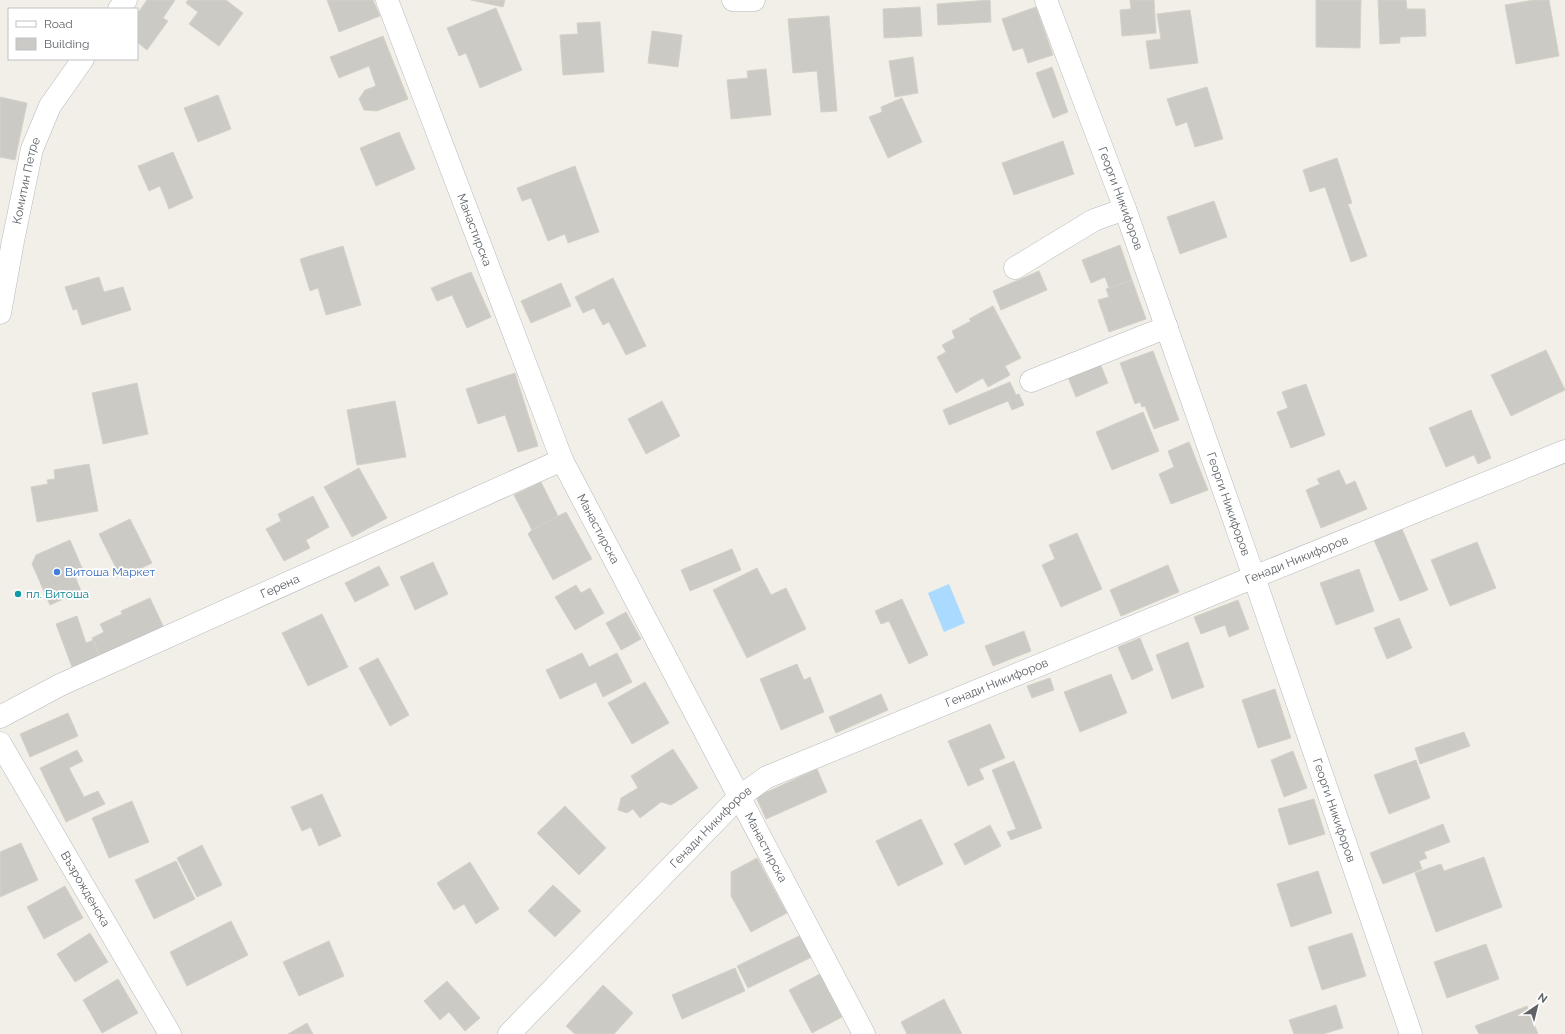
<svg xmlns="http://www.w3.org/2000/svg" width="1565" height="1034" viewBox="0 0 1565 1034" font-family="Raleway,sans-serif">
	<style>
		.water { fill: #aadaff }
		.building { fill: #cccac5; stroke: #d6d1c6 }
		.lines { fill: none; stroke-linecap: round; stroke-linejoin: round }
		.minor-casing { stroke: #b5b8bc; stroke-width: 23 }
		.minor { stroke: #fff; stroke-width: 22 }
		.shop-dot { fill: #3f7fe0; stroke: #fff; stroke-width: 1.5 }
		.culture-dot { fill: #0f9aa8; stroke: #fff; stroke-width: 1.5 }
		.labels { text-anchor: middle; stroke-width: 3.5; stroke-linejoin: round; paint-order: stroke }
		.street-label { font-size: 12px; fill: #5f6368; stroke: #fff }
		.shop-label { font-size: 12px; fill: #366cbe; stroke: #fff; text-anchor: start }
		.culture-label { font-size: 12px; fill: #0d838f; stroke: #fff; text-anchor: start }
	</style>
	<rect width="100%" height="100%" fill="#f1efe8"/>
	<path class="water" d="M949,584L965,623L944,632L928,593Z"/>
	<path class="building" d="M147,0H175L163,18L168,21L147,50L137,42V14Z
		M188,0H226L243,13L219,46L189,24L198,12L186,3Z
		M327,0H373L380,16L339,32Z
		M471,0H505L503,7Z
		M990,0L991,22L938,25L937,4Z
		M1130,0H1154L1156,33L1122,36L1120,10L1131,9Z
		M1316,0H1361L1360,48L1316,47Z
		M1378,0H1406L1407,9H1425L1426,36L1400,37V43L1380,44Z
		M1534,0H1549L1559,56L1516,64L1505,5Z
		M920,7L922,36L884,38L883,9Z
		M1036,7L1053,55L1028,63L1023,48L1013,51L1002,19Z
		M496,8L522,70L480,88L466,53L459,56L447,28Z
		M1190,10L1198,63L1150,69L1146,41L1161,39L1157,14Z
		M829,16L837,111L821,112L817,71L793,73L788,19Z
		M600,22L604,72L563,75L560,35L578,34L577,23Z
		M652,31L682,35L678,67L648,63Z
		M383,36L408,99L377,111L364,110L359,99L365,90L376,86L369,66L339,78L330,57Z
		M913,57L918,93L895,97L889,61Z
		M1052,67L1068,112L1053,118L1036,73Z
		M766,69L771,115L731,119L727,80L748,78L747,71Z
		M1207,87L1223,139L1195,147L1187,122L1176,126L1167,99Z
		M218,95L231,129L198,142L184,108Z
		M0,97L27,103L15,160L0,157Z
		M902,98L922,142L888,158L869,117L882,112L881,107Z
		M399,132L415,169L376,186L360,148Z
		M1063,141L1074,174L1014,195L1002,163Z
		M173,152L193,198L169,209L160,186L149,191L138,166Z
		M1337,158L1352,203L1348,204L1367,256L1351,262L1325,187L1310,192L1303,170Z
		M575,166L599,232L568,243L565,234L548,241L531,198L522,201L517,188Z
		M1214,201L1227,237L1180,254L1167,217Z
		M1120,245L1132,280L1109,288L1105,277L1091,283L1082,260Z
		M343,246L361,305L326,315L318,288L310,291L300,259Z
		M1039,271L1047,290L1001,310L993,291Z
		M471,272L491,317L467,328L452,295L437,301L431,288Z
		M99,277L104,292L123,287L131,310L82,325L77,309L73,310L65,287Z
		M613,278L646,346L626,355L609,322L603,325L594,308L583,313L575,297Z
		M1132,280L1146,319L1109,332L1098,300L1109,297L1106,289Z
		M561,283L571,306L531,323L521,301Z
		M993,306L1021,358L1005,366L1010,375L988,387L983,378L956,393L937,357L946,352L942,345L955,338L952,331L971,321L969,319Z
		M1546,350L1565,390L1511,416L1491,375Z
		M1153,351L1179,420L1154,429L1145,406L1142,407L1140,402L1135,404L1120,363Z
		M1099,361L1108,383L1076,397L1067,375Z
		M515,373L538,446L518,452L505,415L478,424L466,389Z
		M1010,382L1016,395L1019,394L1024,405L1012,410L1008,401L949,425L943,410Z
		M137,383L148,434L103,444L92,393Z
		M1306,384L1325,435L1291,448L1277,412L1288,408L1282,392Z
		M395,401L406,457L357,465L347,410Z
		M662,401L680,436L646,454L628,419Z
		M1471,410L1491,458L1478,464L1474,455L1446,467L1429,428Z
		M1143,412L1159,451L1112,470L1096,432Z
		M1189,442L1208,490L1171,504L1159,474L1174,467L1168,451Z
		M89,464L98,511L37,522L31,487L48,484L47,480L55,479L54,470Z
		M359,468L387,518L352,537L324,487Z
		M1339,470L1346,485L1355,481L1367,509L1321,528L1306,490L1320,484L1317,479Z
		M541,482L558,516L532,530L514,495Z
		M313,496L329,527L306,540L310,548L284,561L266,529L281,521L278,514Z
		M566,512L592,559L553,580L528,534L532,530Z
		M130,519L152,563L121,578L99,534Z
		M1402,529L1428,590L1400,601L1374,540Z
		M1077,533L1102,589L1061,607L1042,565L1055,559L1049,545Z
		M70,540L83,570L74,574L81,591L50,605L32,564L36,555Z
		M1477,542L1496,588L1450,606L1431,560Z
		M732,549L741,570L690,591L681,570Z
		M433,562L448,594L415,610L400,577Z
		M1168,565L1179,592L1121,616L1110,590Z
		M379,566L389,585L355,602L345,583Z
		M757,568L771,595L786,588L806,629L747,658L713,590Z
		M1359,569L1374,611L1336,625L1320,583Z
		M576,585L581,593L590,588L604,613L575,630L555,597Z
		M150,598L164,628L100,657L92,638L104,632L100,624L122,614L121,611Z
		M902,599L928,655L909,664L889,621L881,624L875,611Z
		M1238,600L1249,629L1229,637L1225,625L1201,634L1194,617Z
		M626,612L641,639L621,650L606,623Z
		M322,614L348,667L308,686L282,633Z
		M77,616L86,643L94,640L100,657L72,667L56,624Z
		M1399,618L1412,648L1387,659L1374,628Z
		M1024,631L1031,651L993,666L985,646Z
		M1140,638L1153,670L1132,680L1118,647Z
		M1188,642L1204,687L1172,699L1156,655Z
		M582,653L589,667L617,653L632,682L603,697L596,682L560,699L546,670Z
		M378,658L409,715L390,726L359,668Z
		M797,664L804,680L810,677L824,712L781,730L760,679Z
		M1111,674L1127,713L1080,732L1064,692Z
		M1050,678L1054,690L1032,698L1027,686Z
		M645,682L669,723L632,744L608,703Z
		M1275,689L1291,738L1258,748L1242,700Z
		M881,694L888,710L836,733L829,717Z
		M68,713L78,736L30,757L20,734Z
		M990,724L1005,758L979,769L984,779L968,786L948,741Z
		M1464,732L1470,746L1420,764L1415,748Z
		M673,749L698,788L671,805L661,802L640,818L633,809L627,813L618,810L621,798L638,788L631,776Z
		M77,750L83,761L69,768L84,797L98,791L105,804L66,822L40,768Z
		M1293,751L1307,788L1284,797L1271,760Z
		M1416,760L1430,798L1389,814L1374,775Z
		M1014,761L1042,828L1011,840L1007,832L1016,829L992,770Z
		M817,769L827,792L766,819L756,797Z
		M322,794L341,836L319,846L311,827L302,831L291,807Z
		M1314,799L1325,834L1289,845L1278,809Z
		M132,801L149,842L109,858L92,818Z
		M565,806L606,848L579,875L537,833Z
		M921,819L943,864L898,886L876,841Z
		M1443,824L1450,842L1424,852L1427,858L1419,861L1422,869L1383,884L1370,853Z
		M990,825L1001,846L965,865L954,844Z
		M21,843L38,880L0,897V852Z
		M202,845L222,885L197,897L177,858Z
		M1484,857L1502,907L1436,932L1415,873L1441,864L1444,871Z
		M757,858L787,913L751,932L731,896V872Z
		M176,861L195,899L154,919L135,880Z
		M470,862L499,909L476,924L464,904L454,910L437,883Z
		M1318,871L1332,913L1291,927L1277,884Z
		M553,885L581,911L555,937L528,911Z
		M65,886L83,918L44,939L27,907Z
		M231,921L248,955L187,986L170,952Z
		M90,933L108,962L75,982L57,954Z
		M1352,933L1366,976L1322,990L1308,947Z
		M801,935L812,957L748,988L737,966Z
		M329,941L344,976L299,996L283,962Z
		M1486,944L1499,979L1447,998L1434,962Z
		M735,968L745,991L682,1019L672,995Z
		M820,974L842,1017L812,1033L789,990Z
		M118,979L138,1013L102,1033L83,1000Z
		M447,981L480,1018L465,1031L449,1012L440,1020L424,1001Z
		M603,985L633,1013L614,1034H575L566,1026Z
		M944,999L962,1034H907L901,1022Z
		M1336,1005L1343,1028L1323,1034H1294L1289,1020Z
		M1527,1006L1538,1034H1479L1475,1026Z
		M307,1023L313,1034H288Z"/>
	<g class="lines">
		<defs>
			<g id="minor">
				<path id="s1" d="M387,0L562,460L864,1034"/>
				<path d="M733,0H754"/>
				<path id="s2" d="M1046,0L1125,209L1254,577L1411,1034"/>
				<path d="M119,9L126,0"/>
				<path d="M1015,268L1094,220L1125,209"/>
				<path id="s3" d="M0,313L13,241L32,149L50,106L83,59"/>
				<path d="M1031,381L1167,327"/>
				<path id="s4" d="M0,717L60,685L562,460"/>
				<path id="s5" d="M0,743L170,1034"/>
				<path id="s6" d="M509,1034L739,797L767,777L1254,577L1565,451"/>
			</g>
		</defs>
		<use href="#minor" class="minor-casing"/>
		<use href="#minor" class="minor"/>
	</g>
	<circle class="shop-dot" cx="57" cy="572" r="4"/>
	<circle class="culture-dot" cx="18" cy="594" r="4"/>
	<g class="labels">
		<g class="street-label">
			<text dy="4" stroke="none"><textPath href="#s3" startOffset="135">Комитин Петре</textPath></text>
			<text dy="4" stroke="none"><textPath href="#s2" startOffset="212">Георги Никифоров</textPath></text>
			<text dy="4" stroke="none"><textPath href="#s1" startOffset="246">Манастирска</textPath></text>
			<text dy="4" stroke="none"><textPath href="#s2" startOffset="536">Георги Никифоров</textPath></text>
			<text dy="4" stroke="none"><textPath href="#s1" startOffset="570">Манастирска</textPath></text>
			<text dy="4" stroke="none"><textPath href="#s6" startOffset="937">Генади Никифоров</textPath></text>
			<text dy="4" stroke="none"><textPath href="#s4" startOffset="309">Герена</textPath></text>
			<text dy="4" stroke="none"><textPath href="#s6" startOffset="613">Генади Никифоров</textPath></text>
			<text dy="4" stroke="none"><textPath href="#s2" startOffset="860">Георги Никифоров</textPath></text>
			<text dy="4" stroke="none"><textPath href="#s6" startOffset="289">Генади Никифоров</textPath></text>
			<text dy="4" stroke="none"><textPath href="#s1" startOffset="930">Манастирска</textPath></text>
			<text dy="4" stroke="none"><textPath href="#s5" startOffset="169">Възрожденска</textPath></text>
		</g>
		<g class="shop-label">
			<text x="65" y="576">Витоша Маркет</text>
		</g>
		<g class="culture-label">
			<text x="26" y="598">пл. Витоша</text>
		</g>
	</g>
	<rect x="8" y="8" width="130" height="52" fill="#ffffff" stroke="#bfc1c3"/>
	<rect x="16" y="21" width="20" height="6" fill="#ffffff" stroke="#bfc1c3"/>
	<text x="44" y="28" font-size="12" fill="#5f6368">Road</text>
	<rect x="16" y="38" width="20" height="12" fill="#cccac5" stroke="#bfc1c3"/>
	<text x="44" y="48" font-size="12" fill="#5f6368">Building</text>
	<g transform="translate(1537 1006) rotate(35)" stroke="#ffffff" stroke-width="3" paint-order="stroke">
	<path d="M0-3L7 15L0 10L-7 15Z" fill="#5f6368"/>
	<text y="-6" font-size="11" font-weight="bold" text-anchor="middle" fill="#5f6368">N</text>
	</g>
</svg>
